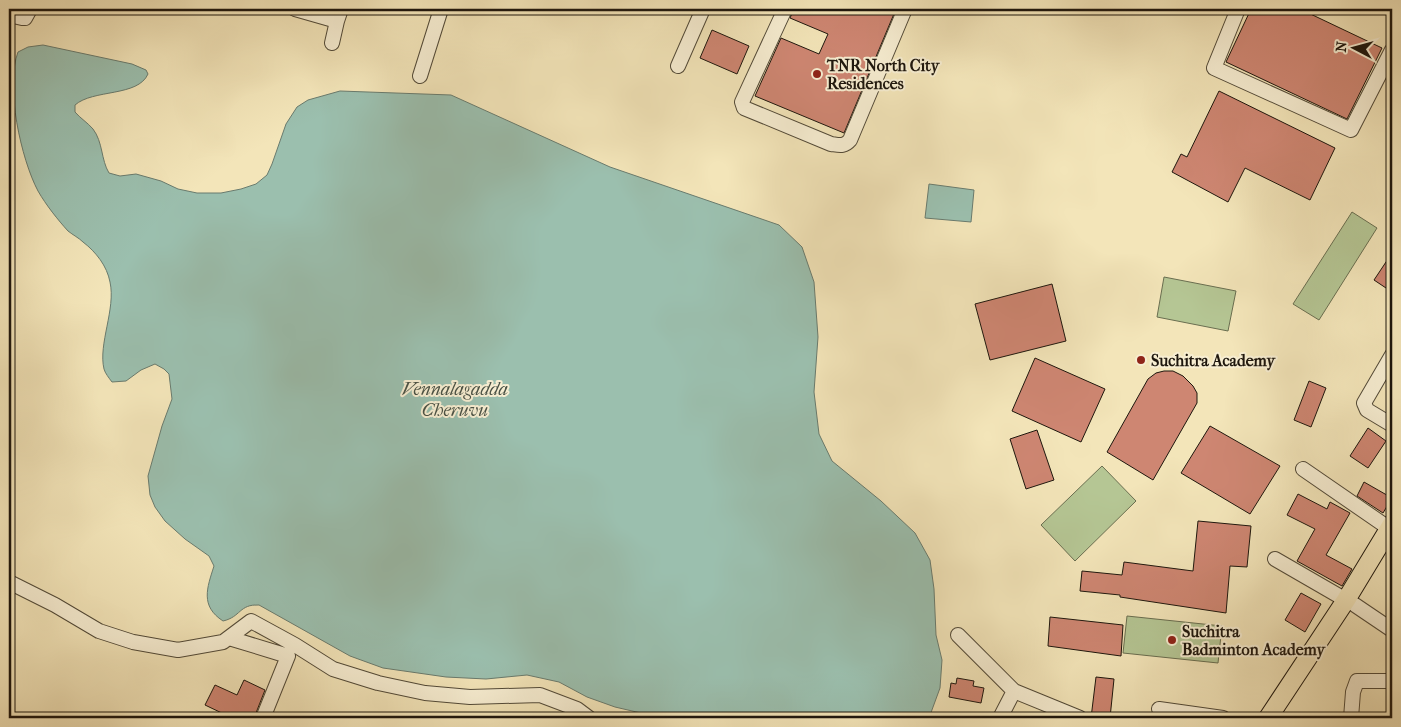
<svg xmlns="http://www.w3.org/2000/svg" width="1401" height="727" viewBox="0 0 1401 727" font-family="'IM FELL French Canon',serif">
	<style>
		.pitch { fill: #b5c694; stroke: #696e50 }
		.water { fill: #9bbfae; stroke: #697b6e }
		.building { fill: #ce8672; stroke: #1d160d }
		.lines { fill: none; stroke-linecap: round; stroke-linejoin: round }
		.minor-casing { stroke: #524a38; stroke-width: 16 }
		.major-casing { stroke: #1d160d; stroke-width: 20 }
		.minor { stroke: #f7eed2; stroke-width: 14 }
		.major { stroke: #f3e5b9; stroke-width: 18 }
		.poi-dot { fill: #8f2418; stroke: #f7eed2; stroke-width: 2 }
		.labels { text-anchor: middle; stroke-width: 4; stroke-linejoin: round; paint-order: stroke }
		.poi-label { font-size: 16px; font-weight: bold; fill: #1d160d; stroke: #f7eed2; text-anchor: start }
		.water-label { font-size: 18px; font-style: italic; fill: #495145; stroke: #f7eed2 }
	</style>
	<rect width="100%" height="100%" fill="#f3e5b9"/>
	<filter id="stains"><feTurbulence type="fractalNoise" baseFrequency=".004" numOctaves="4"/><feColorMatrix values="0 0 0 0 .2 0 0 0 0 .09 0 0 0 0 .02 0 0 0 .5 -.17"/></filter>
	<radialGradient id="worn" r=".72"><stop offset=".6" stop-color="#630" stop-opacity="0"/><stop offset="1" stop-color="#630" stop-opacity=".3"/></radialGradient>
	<path class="pitch" d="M1352,212L1377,228L1319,320L1293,304Z
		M1164,277L1236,291L1228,331L1157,317Z
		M1102,466L1136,501L1075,561L1041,525Z
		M1127,616L1222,626L1218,663L1123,653Z"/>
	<path class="water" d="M43,45L132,64L146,70L148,74C138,97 93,89 75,105V112C80,118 88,123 93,129C103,142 101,160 109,173L120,176L136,174L161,181L178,189L197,193H221L241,189L256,184L267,175L272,164L286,124L297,107L308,100L340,91L451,95L610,167L779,225L802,247L814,282L818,337L814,392L819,434L832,461L881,501L915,533L930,560L934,589L936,635L942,660L940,688L929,718H677L658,717L615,707L587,697L559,682L527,675L486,679L446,677L383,668L350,656L259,605C239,604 241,617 223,621C200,606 207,588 214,566L209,556L185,539L165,521L155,507L150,495L148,476L162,426L172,399L169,374L164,369L155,364L141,370L126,381L112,382C109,378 105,373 104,369C98,344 116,309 110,282C107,266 96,252 83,242C79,238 73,235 68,231C58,220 46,205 38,191C21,159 5,86 18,52L28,47Z
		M929,184L974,190L971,222L925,218Z"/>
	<path class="building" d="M794,9H896L844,133L755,96L781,38L819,54L828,34L790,18Z
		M1251,9H1300L1382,48L1347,119L1226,62Z
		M712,30L749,46L737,74L700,58Z
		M1219,91L1335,148L1310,200L1245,168L1228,202L1172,172L1181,154L1187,157Z
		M1392,253V292L1374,280Z
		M1052,284L1066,341L990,360L975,304Z
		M1035,358L1105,389L1081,442L1012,411Z
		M1164,371H1173L1183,376L1193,386L1197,393V403L1153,480L1107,452L1148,379L1156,373Z
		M1309,381L1326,388L1311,427L1294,420Z
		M1210,426L1280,466L1250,514L1181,473Z
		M1368,428L1386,441L1368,468L1350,456Z
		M1037,430L1054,480L1026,489L1010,439Z
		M1364,482L1392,498L1383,513L1357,496Z
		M1298,494L1327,509L1330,502L1350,513L1326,555L1352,569L1342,586L1297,561L1315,529L1287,515Z
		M1198,521L1251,526L1247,567L1230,566L1226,613L1120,597V595L1080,591L1082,571L1122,575L1124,562L1193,571Z
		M1301,593L1321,604L1305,632L1285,620Z
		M1050,617L1123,625L1121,656L1048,646Z
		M1096,677L1114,679L1110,718H1091Z
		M957,678L974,681L973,686L984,688L981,703L949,697L951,683L956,684Z
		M244,680L265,690L254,718H224L226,715L205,705L215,685L237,695Z"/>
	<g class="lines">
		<defs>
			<path id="minor" d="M295,9L337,21L332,43
				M785,9L742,102L744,108L831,144C839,145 844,147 850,140L905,9
				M1238,9L1214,68L1351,130L1392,50
				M9,15L22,18H25L30,9
				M337,21L341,9
				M678,66L703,9
				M420,76L441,9
				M1392,355L1364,403L1367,410L1392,425
				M1303,469L1390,529
				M1275,559L1346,600
				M9,582L55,605L99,631L133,642L178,650L223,642L251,621L295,645L333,669L378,683L425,693L470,697L540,695L577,709L589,718
				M1355,605L1392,630
				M958,635L1014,691
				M229,638L288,656L263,718
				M1159,709L1223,718
				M1000,718L1014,691L1080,718
				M1351,718L1353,692L1357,681H1386"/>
			<path id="major" d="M1268,718L1346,600L1392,524"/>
		</defs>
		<use href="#minor" class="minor-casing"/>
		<use href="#major" class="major-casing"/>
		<use href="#minor" class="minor"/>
		<use href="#major" class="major"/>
	</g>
	<g class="poi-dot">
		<circle cx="817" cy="74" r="5"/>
		<circle cx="1141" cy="360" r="5"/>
		<circle cx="1172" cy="640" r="5"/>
	</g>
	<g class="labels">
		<g class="poi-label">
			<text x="827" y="71">TNR North City<tspan x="827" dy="18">Residences</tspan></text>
			<text x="1151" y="366">Suchitra Academy</text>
			<text x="1182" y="637">Suchitra<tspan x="1182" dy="18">Badminton Academy</tspan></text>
		</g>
		<g class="water-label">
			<text x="455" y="395">Vennalagadda<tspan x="455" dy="21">Cheruvu</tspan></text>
		</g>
	</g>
	<rect width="1401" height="727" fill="none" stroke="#f3e5b9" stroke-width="30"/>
	<rect x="10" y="10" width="1381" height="707" fill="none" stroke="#1d160d" stroke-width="2.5"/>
	<rect x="15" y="15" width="1371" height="697" fill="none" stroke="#1d160d"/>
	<g transform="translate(1354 48) rotate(276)" stroke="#f7eed2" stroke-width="4" paint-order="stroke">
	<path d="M0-4L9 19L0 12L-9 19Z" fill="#1d160d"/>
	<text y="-8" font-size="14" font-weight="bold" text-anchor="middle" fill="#1d160d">N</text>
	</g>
	<rect width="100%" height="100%" filter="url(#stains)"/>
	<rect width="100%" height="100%" fill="url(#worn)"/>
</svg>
